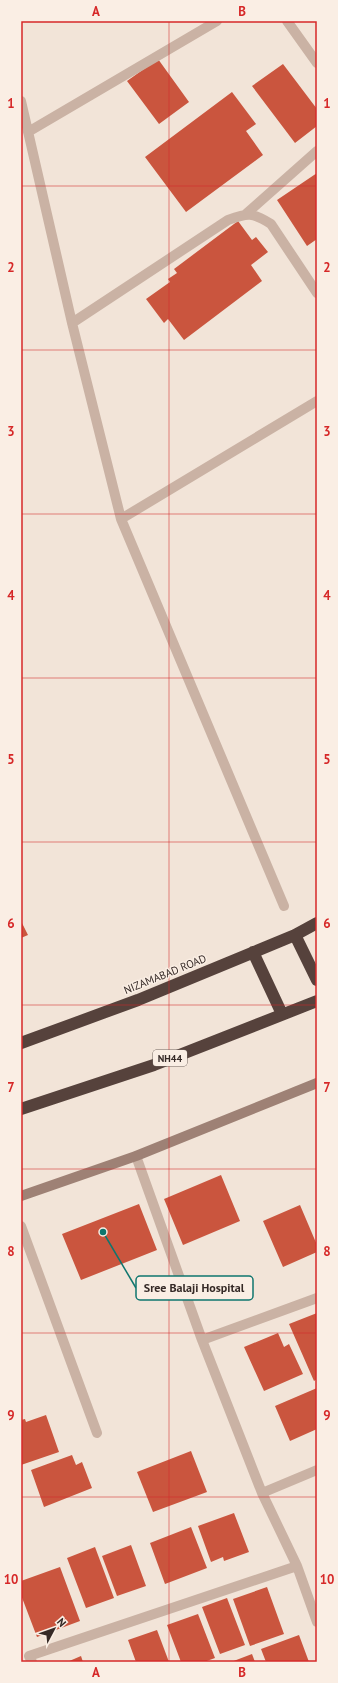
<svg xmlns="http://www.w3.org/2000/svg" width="338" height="1683" viewBox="0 0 338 1683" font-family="'PT Sans',sans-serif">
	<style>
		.building { fill: #ca553e }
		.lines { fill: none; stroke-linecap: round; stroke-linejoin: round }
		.lane { stroke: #cab2a4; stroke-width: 10 }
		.street { stroke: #cab2a4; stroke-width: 10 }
		.secondary { stroke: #9e8175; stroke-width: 10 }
		.highway { stroke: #56423c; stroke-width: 12 }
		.grid { fill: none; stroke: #d62828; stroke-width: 1; stroke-opacity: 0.55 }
		.labels { text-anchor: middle; stroke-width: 3; stroke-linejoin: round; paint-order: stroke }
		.shield { fill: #faeee4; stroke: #70645f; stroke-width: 1 }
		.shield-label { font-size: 10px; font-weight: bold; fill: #352926 }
		.street-label { font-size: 11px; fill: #352926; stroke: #faeee4 }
		.leader { fill: none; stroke: #0f766e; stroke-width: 1.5 }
		.callout-dot { fill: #0f766e; stroke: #faeee4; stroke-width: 1.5 }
		.callout { fill: #faeee4; stroke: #0f766e; stroke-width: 1.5 }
		.callout-label { font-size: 12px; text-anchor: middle; font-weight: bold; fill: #352926 }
		.neatline { fill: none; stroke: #d62828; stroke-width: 1.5 }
		.grid-label { font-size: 13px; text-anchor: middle; font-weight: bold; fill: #d62828 }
	</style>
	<rect width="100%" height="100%" fill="#f2e4d8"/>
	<path class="building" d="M158,59L189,102L159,124L127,81Z
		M283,64L317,109V126L295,143L252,86Z
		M232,92L256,124L246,131L263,155L186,212L145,157Z
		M317,173V239L307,246L277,200Z
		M238,221L252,240L256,237L268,252L251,265L262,281L184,340L168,319L164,323L146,299L170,282L168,279L177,273L174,269Z
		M21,921L28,935L21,938Z
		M221,1175L240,1221L183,1245L164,1199Z
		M139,1204L157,1250L81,1280L62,1234Z
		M300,1205L317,1245V1252L283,1267L263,1221Z
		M317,1313V1379L314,1381L289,1324Z
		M278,1333L284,1347L289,1344L303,1374L264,1391L244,1347Z
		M317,1388V1429L290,1441L275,1406Z
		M46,1415L59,1452L21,1465V1420L25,1419L26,1422Z
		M191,1451L207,1492L153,1512L137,1472Z
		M72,1455L76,1465L82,1462L92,1488L44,1507L31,1470Z
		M234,1513L249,1552L224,1561L223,1557L211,1562L198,1526Z
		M191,1527L207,1568L165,1584L150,1543Z
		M131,1545L146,1586L117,1596L102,1556Z
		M95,1547L114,1598L86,1608L67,1558Z
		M60,1567L80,1621L37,1637L21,1595V1581Z
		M267,1587L284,1634L250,1646L233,1599Z
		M227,1598L245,1645L220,1654L202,1607Z
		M198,1614L215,1658L204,1662H181L167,1625Z
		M157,1630L169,1662H136L128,1640Z
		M299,1635L309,1662H266L261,1649Z
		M252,1654L255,1662H231Z
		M81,1656L83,1662H67Z"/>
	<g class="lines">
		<path class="lane" d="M287,21L317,63
			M21,101L72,323L121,519L284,906
			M28,132L217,21
			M246,214L317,151
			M72,323L228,220C248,213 252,212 271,224L317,293
			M121,519L317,401"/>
		<path class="street" d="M136,1156L202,1340L262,1493L297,1566L317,1622
			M21,1226L97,1433
			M202,1340L317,1298
			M262,1493L317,1470
			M32,1662L29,1656L297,1566"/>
		<path class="secondary" d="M21,1196L136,1156L317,1083"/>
		<path class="highway" d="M295,935L317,980
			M253,952L282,1014
			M21,1043L138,1000L295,935L317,923
			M21,1109L154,1065L317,1001"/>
	</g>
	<path class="grid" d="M169,21V1662M21,186H317M21,350H317M21,514H317M21,678H317M21,842H317M21,1005H317M21,1169H317M21,1333H317M21,1497H317"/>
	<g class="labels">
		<rect class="shield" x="153" y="1050" width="34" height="16" rx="3"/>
		<g class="shield-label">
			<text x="170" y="1062">NH44</text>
		</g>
		<g class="street-label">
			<text transform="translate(165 974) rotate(-22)" y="4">NIZAMABAD ROAD</text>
		</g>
	</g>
	<path class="leader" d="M103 1232L136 1288"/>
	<circle class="callout-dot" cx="103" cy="1232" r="4"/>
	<rect class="callout" x="136" y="1276" width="117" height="24" rx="4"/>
	<g class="callout-label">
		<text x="194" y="1292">Sree Balaji Hospital</text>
	</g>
	<rect width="338" height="1683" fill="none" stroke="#faeee4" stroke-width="44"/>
	<g transform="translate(54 1629) rotate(49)" stroke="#faeee4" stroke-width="3" paint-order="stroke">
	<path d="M0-3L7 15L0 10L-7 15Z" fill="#352926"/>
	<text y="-6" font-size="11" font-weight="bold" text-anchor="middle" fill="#352926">N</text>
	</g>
	<rect x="22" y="22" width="294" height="1639" class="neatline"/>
	<g class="grid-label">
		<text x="96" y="16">A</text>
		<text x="242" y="16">B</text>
		<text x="11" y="108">1</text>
		<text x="327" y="108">1</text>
		<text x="11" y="272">2</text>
		<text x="327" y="272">2</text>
		<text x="11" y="436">3</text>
		<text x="327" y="436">3</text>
		<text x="11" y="600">4</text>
		<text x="327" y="600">4</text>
		<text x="11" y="764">5</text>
		<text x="327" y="764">5</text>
		<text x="11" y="928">6</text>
		<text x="327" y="928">6</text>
		<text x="11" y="1092">7</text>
		<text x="327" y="1092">7</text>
		<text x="11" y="1256">8</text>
		<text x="327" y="1256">8</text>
		<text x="11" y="1420">9</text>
		<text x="327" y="1420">9</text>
		<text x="11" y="1584">10</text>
		<text x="327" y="1584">10</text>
		<text x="96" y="1677">A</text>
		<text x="242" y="1677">B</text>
	</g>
</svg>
